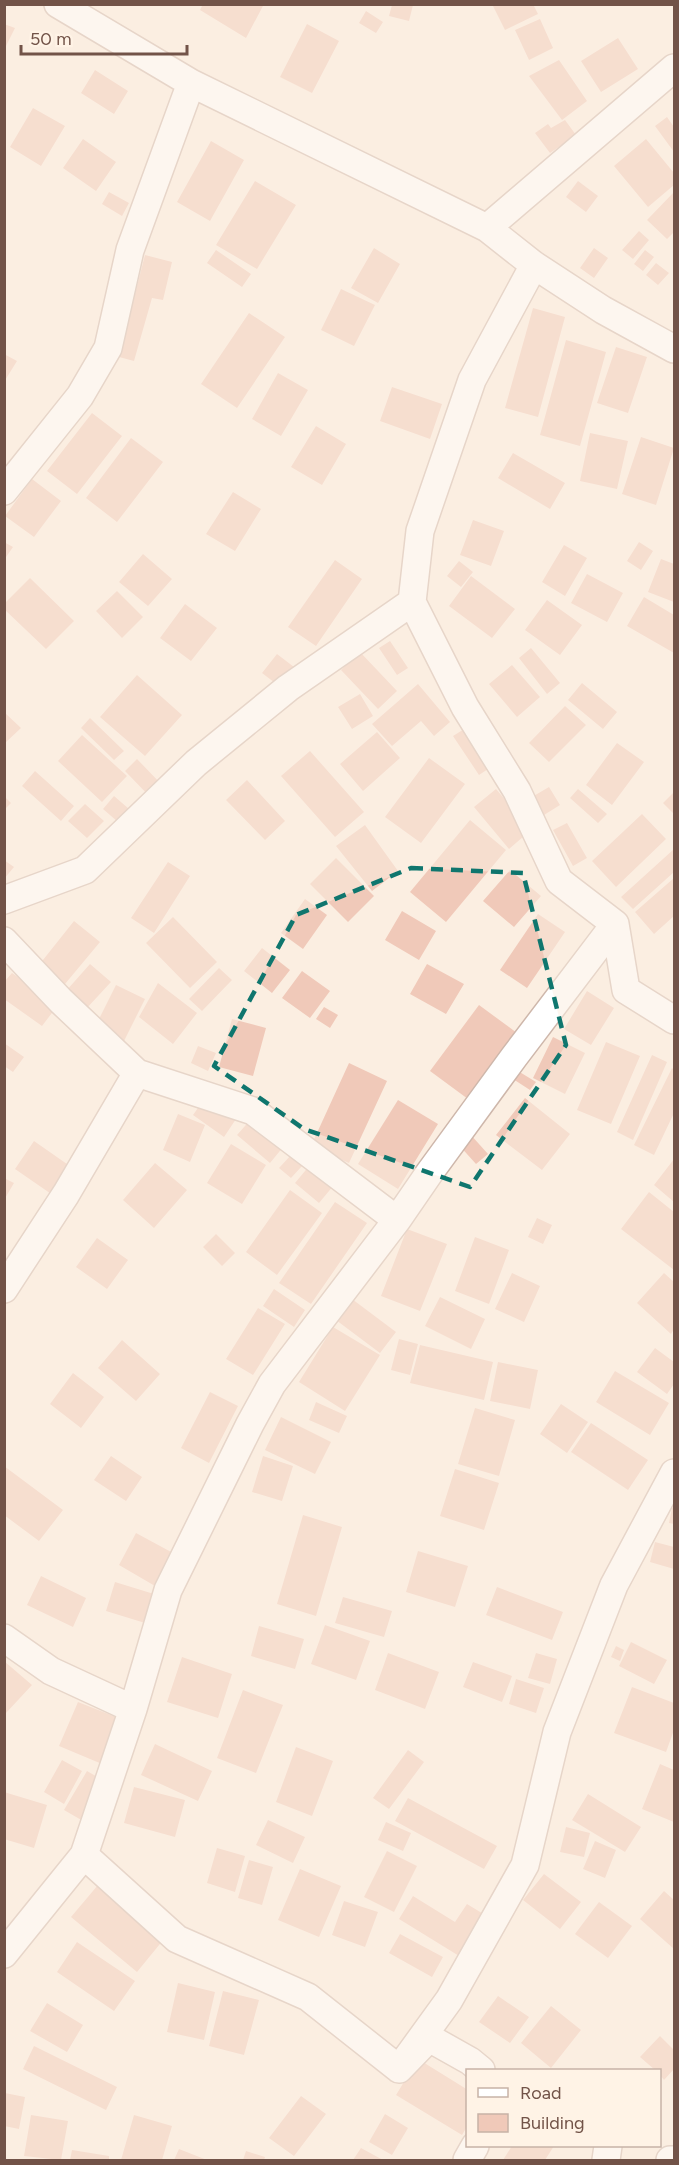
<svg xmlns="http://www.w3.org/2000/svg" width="679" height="2165" viewBox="0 0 679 2165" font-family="Figtree,sans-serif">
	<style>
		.building { fill: #f0c9b9 }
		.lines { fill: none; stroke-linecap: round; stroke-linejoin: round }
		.minor-casing { stroke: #ceb7ab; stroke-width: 30 }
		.minor { stroke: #fff; stroke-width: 27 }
		.marked { fill: none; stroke: #0f766e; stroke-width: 4.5; stroke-dasharray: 12 8; stroke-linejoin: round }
	</style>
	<rect width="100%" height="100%" fill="#fbeee1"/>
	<path class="building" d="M203,4H264L246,38L200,10Z
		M492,4H533L538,14L505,30Z
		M392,5H413L409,21L389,16Z
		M366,11L383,22L376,33L359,23Z
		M540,19L553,48L529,60L515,30Z
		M4,24L15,28L4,50Z
		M307,24L339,41L312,93L280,77Z
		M618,38L638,69L601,92L581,61Z
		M559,60L587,101L562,120L529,76Z
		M95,70L128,91L114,114L81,93Z
		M33,108L65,126L41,166L10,147Z
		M667,117L674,127V152L655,126Z
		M565,120L576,135L550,153L535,133L548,124L551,128Z
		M83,139L116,162L96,191L63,168Z
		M646,139L674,173V185L648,207L614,166Z
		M211,141L244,160L210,221L177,202Z
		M255,181L296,205L257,269L216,245Z
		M578,181L598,196L586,212L566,197Z
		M109,192L129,203L122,216L102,204Z
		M674,192V232L667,239L647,220Z
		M639,231L649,240L633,259L622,250Z
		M374,248L400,264L378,303L351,288Z
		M594,248L608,258L594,278L580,268Z
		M216,250L251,274L242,287L207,263Z
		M645,250L654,257L643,271L634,264Z
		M145,255L172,262L163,300L152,298L134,361L119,357Z
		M656,263L669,273L658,285L646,275Z
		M341,289L375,305L354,346L321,330Z
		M533,308L565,317L538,417L505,408Z
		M249,313L285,337L237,408L201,384Z
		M566,340L606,352L580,446L540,435Z
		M616,347L647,357L628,413L597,403Z
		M4,354L17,361L4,382Z
		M278,373L308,390L281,436L252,419Z
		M392,387L442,404L430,439L380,421Z
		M92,413L122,436L77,494L47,471Z
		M316,426L346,444L322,485L291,467Z
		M590,433L628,441L617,489L580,481Z
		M641,437L674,448L656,505L622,494Z
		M131,438L163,462L117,522L86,498Z
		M513,453L565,483L550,509L498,478Z
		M32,479L61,501L34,537L5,516Z
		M233,492L261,509L235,551L206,534Z
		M473,520L504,531L491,566L460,555Z
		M4,542L13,547L4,560Z
		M639,542L653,551L641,570L627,561Z
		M564,545L587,558L565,596L542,582Z
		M143,554L172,579L148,606L119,582Z
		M661,559L674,564V602L648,592Z
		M335,560L362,579L316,646L288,627Z
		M459,561L473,572L461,587L447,576Z
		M587,574L623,593L607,622L571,603Z
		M471,576L515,609L492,638L449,606Z
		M30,578L74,621L46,649L4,609V604Z
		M117,591L143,617L122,638L96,611Z
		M644,597L674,615V653L627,626Z
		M547,600L582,625L560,655L525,630Z
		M185,604L217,628L191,661L160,638Z
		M390,641L408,668L397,675L379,648Z
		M531,648L560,683L547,694L519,658Z
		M360,652L397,691L378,709L341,670Z
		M277,654L294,667L279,686L262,673Z
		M512,665L540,697L517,717L489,684Z
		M137,675L182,715L145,756L100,717Z
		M582,683L617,712L603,729L568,700Z
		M418,684L450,722L434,736L421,721L392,746L372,724Z
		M360,694L373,716L352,729L338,707Z
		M565,706L586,725L549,762L529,743Z
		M4,712L21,728L4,744Z
		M90,718L124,751L114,760L81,728Z
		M469,726L494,765L479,775L453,736Z
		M377,732L400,758L363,791L340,764Z
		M82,735L127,776L102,802L58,761Z
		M617,743L644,762L612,805L586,785Z
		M310,751L364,812L335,837L281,776Z
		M429,758L465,784L421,843L385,817Z
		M137,759L165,788L153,800L125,771Z
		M35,771L74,806L61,821L22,786Z
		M247,780L285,821L265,840L226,800Z
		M549,787L560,805L544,815L532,797Z
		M496,789L531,830L509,849L474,807Z
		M578,789L607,814L598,823L570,798Z
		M674,792V814L663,803Z
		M4,796L11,803L4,810Z
		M114,796L136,815L125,828L103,809Z
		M85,804L104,821L87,838L68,821Z
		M642,814L666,839L616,887L592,861Z
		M470,820L506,850L446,922L410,892Z
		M567,823L587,858L573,866L553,830Z
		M365,825L398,871L372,891L336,846Z
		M674,849V872L633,909L621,897Z
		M336,858L374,896L348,922L310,884Z
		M4,860L14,867L4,879Z
		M168,862L190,876L154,933L131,918Z
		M510,870L541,896L514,927L483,901Z
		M674,878V916L654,934L635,912Z
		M305,899L327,915L303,949L281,933Z
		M402,911L436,931L419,960L385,940Z
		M538,914L565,932L527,988L500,970Z
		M173,917L217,962L190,988L146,943Z
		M74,921L100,942L60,990L35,970Z
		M262,948L290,970L272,993L244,971Z
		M90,964L111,982L86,1009L66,991Z
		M427,964L464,984L446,1014L410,994Z
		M219,968L232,980L202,1011L189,999Z
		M302,971L330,991L310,1018L282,998Z
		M12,973L58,1005L42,1026L4,999V982Z
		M158,983L197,1013L173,1044L139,1017Z
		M116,985L145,999L124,1041L95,1027Z
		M587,991L614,1008L591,1045L564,1029Z
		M479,1005L517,1033L468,1099L430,1071Z
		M324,1007L338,1015L330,1028L316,1019Z
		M232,1019L266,1028L253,1076L219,1067Z
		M553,1037L585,1053L565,1094L533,1078Z
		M606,1042L640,1056L611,1124L577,1110Z
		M4,1043L24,1057L13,1072L4,1066Z
		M198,1046L216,1053L208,1071L191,1063Z
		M652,1055L667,1062L633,1140L617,1132Z
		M349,1063L387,1081L349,1163L311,1146Z
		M672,1068L674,1070V1113L654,1155L634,1145Z
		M518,1071L536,1082L530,1090L513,1079Z
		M205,1098L236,1119L224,1137L193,1115Z
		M525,1098L570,1134L542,1170L496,1135Z
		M398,1100L438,1124L398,1189L358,1164Z
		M178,1114L205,1125L190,1162L163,1150Z
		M252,1118L284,1146L270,1163L237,1135Z
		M470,1134L488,1154L476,1164L458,1144Z
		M34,1141L77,1171L57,1198L15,1169Z
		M231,1144L266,1165L242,1204L207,1183Z
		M291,1155L302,1166L291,1178L279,1168Z
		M674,1159V1202L654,1185Z
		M155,1163L187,1190L154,1228L123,1200Z
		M310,1165L334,1185L319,1203L295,1183Z
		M4,1178L14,1183L4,1200Z
		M290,1190L322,1213L277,1275L246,1252Z
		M649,1192L674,1212V1270L621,1229Z
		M335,1202L367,1223L311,1304L279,1283Z
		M537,1218L552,1225L543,1244L528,1237Z
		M407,1229L447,1244L420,1311L381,1296Z
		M216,1234L235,1253L222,1266L203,1247Z
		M475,1237L509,1250L489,1304L455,1291Z
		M97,1238L128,1260L107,1289L76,1267Z
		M512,1273L540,1286L524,1322L495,1309Z
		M664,1273L674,1282V1329L671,1334L637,1303Z
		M274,1289L305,1310L294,1327L263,1306Z
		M440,1297L485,1319L471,1349L425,1326Z
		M352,1299L396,1332L380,1353L336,1320Z
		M258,1308L285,1324L253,1375L226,1359Z
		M333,1327L380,1355L345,1411L299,1382Z
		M399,1339L418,1344L410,1375L391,1370Z
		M122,1340L160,1374L136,1401L98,1368Z
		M420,1345L493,1362L484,1400L410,1383Z
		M655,1348L674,1362V1384L667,1394L637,1372Z
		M498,1362L538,1370L530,1409L490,1401Z
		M615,1371L669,1403L650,1435L596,1402Z
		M73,1373L104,1397L81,1428L50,1404Z
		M210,1392L238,1406L209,1463L181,1448Z
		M316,1402L347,1416L339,1433L309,1420Z
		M561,1404L588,1422L567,1453L540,1434Z
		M475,1408L515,1420L499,1476L458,1464Z
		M281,1417L331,1442L315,1474L265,1450Z
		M591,1423L648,1460L628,1490L571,1452Z
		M111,1456L142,1477L126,1501L94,1480Z
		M263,1456L293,1466L282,1501L252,1492Z
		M4,1466L63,1510L39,1541L4,1515Z
		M455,1469L499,1483L484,1530L440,1516Z
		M672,1508H674V1524L669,1523Z
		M303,1515L342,1527L316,1616L277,1604Z
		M136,1533L173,1553L155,1586L119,1565Z
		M655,1542L674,1547V1569L650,1562Z
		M418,1551L468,1566L455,1607L406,1592Z
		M41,1576L86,1598L73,1627L27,1605Z
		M115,1582L154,1594L145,1623L106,1611Z
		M497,1587L563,1612L552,1640L486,1615Z
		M343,1597L392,1611L384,1637L335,1623Z
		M325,1625L370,1641L356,1680L311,1664Z
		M259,1626L304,1639L295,1669L251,1656Z
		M631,1642L667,1660L654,1684L619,1666Z
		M616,1646L624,1650L620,1661L611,1657Z
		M388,1653L439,1672L425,1709L375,1690Z
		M536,1653L557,1659L550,1684L528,1678Z
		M182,1657L232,1674L218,1718L167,1702Z
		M4,1661L32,1685L6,1713L4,1712Z
		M473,1662L512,1676L502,1702L463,1687Z
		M516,1679L544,1688L536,1713L509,1704Z
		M632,1687L674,1703V1730L666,1752L614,1733Z
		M243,1690L283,1705L256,1773L217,1758Z
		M78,1702L121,1719L102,1764L59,1746Z
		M155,1744L212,1771L198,1801L141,1775Z
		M296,1747L333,1761L312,1816L276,1802Z
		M408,1750L424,1762L389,1809L373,1798Z
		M62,1760L82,1771L64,1804L44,1792Z
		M660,1764L674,1770V1822L642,1809Z
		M87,1771L106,1782L83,1821L64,1810Z
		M134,1787L185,1800L175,1837L124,1823Z
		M4,1792L47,1805L34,1848L4,1839Z
		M588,1794L641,1827L625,1852L572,1820Z
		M408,1798L497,1846L484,1869L395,1821Z
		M268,1820L305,1837L293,1863L256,1845Z
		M386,1822L411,1833L403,1851L378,1840Z
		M566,1827L590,1833L584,1857L560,1852Z
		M595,1841L616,1850L605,1878L583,1869Z
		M217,1848L245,1856L235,1892L207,1883Z
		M387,1851L417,1866L394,1912L364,1897Z
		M249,1860L273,1867L262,1905L238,1898Z
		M300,1869L341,1886L319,1937L278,1920Z
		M544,1874L581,1902L560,1929L523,1900Z
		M98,1885L164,1939L137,1972L71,1917Z
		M664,1891L674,1900V1949L640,1919Z
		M413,1896L455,1922L467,1904L490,1918L464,1959L399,1919Z
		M344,1901L378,1912L365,1947L332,1935Z
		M599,1902L632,1926L608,1958L575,1934Z
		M400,1934L443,1957L432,1977L389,1953Z
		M77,1942L135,1981L114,2011L57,1972Z
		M178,1983L215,1992L204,2040L167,2032Z
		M223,1991L259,2000L244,2055L209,2046Z
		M498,1996L529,2017L510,2043L479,2022Z
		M47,2003L83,2025L67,2052L30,2031Z
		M551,2006L581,2030L551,2068L521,2043Z
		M660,2036L674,2050V2069L664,2080L660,2075V2070H655L640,2057Z
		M34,2046L117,2087L106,2110L23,2069Z
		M418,2059L468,2090V2125L462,2135L396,2095Z
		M5,2093L25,2097L19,2129L4,2126Z
		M301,2096L326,2114L294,2156L269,2138Z
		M385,2114L408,2128L392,2155L369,2142Z
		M31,2115L68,2121L61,2160L24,2156Z
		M134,2115L172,2126L162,2160H121Z
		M512,2146H554L545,2160H503Z
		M361,2148L383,2160H353Z
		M179,2149L207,2160H174Z
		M72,2150L109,2156V2160H70Z
		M246,2151L265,2157L264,2160H243Z"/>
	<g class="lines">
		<defs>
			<path id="minor" d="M58,4L191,83L487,228L534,265L603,310L674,349
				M487,228L674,68
				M4,491L80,396L108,348L130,250L191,83
				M412,602L465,707L517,791L559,881L615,924L626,990L674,1020
				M4,900L85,870L196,763L288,688L412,602L420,531L472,380L534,265
				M4,941L61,1001L137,1073L253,1111L397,1220
				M4,1289L66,1194L137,1073
				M4,1638L51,1671L133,1709
				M84,1855L177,1939L308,1997L399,2069L429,2038L470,2061L481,2070
				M4,1954L84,1855L133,1709L168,1590L250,1424L272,1384L397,1220L430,1172L514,1057L615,924
				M399,2069L449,2000L525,1865L557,1732L614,1585L674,1473
				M467,2160L475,2146
				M606,2160L608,2146
				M670,2160H674"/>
		</defs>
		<use href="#minor" class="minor-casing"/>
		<use href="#minor" class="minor"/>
	</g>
	<path d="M0 0H679V2165H0ZM411,868L523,873L566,1045L470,1187L304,1129L214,1066L296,915Z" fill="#fbeee1" fill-opacity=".55" fill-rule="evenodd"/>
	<path class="marked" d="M411,868L523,873L566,1045L470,1187L304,1129L214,1066L296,915Z"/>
	<rect width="679" height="2165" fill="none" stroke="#725348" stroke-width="12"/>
	<rect x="466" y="2069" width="195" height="78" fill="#fff3e6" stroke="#c7b3a7" stroke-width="1.5"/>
	<rect x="478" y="2088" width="30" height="9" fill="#ffffff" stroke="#c7b3a7" stroke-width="1.5"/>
	<text x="520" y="2099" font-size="18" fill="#725348">Road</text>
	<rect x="478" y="2114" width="30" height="18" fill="#f0c9b9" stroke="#c7b3a7" stroke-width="1.5"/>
	<text x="520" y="2129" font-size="18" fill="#725348">Building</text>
	<path d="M21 45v9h166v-9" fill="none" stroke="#725348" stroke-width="3"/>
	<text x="30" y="45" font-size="18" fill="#725348" stroke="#fff3e6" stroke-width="4.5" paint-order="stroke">50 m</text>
</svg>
